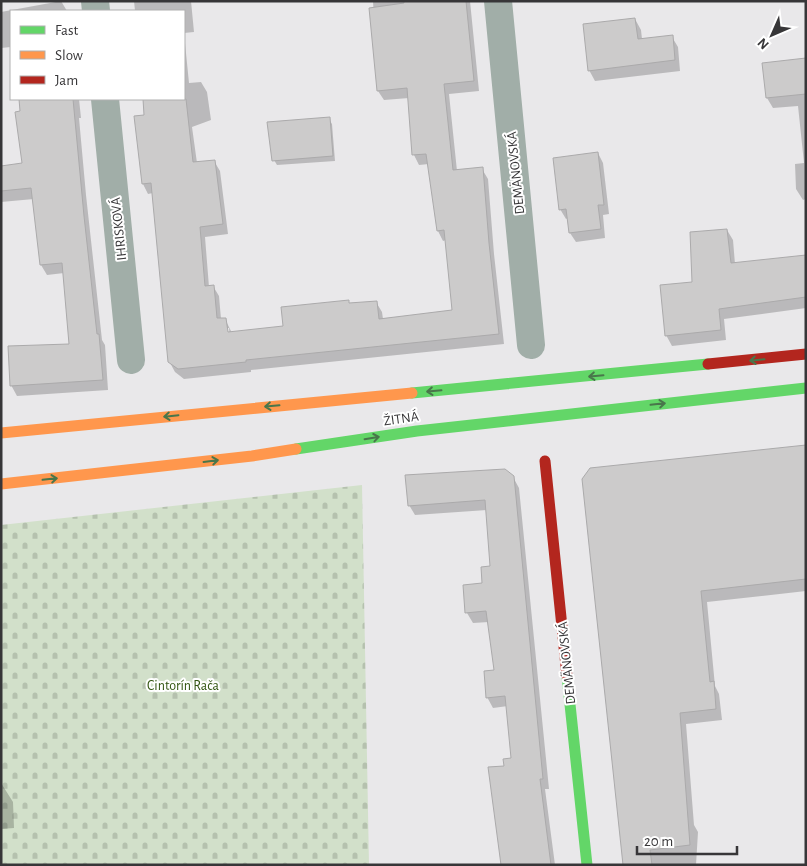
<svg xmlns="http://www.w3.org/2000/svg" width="807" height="866" viewBox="0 0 807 866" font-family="'Alegreya Sans',sans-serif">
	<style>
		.cemetery { fill: url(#cemetery-stones) }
		.shadow { fill: #0003; fill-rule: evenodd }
		.building { fill: #cccbcb; stroke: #abaaab }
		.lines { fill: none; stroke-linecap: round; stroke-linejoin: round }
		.street { stroke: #a1aea8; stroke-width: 28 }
		.fast { stroke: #63d668; stroke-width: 11 }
		.slow { stroke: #ff974d; stroke-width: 11 }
		.jam { stroke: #b3261e; stroke-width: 11 }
		.oneway { stroke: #49764b }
		.labels { text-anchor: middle; stroke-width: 4; stroke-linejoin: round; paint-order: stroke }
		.street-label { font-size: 14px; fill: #373638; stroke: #fff }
		.park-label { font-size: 14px; fill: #315410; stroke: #fff }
	</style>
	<defs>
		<pattern id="cemetery-stones" width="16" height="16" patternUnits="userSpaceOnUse" patternTransform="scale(1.25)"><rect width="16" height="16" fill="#d2e0ca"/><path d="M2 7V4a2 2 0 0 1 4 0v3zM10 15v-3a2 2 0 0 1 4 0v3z" fill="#b5c1ae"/></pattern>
	</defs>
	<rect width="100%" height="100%" fill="#e9e8ea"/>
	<path class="cemetery" d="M362,485L369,865H1V525Z"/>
	<path class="shadow" d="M61,1L67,11H11V47L1,48V12Z
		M134,1H191L194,32L184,33L189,83L201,82L207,92L211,120L192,127L197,163L214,161L220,171L228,234L205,237L209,287L213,286L219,296L221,319H225L232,333L285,327L348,301L350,304L376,302L382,312L383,319L453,311L446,240L443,241L438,231L429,164L419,165L414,155L409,98L384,100L378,91L373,1H470L479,91L449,94L457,171L482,169L488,179L494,254L504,344L251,370V372L184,379L175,372L169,361L153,193L148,194L143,184L146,117L144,99H184V11H135ZM226,328H229L230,338Z
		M635,19L641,30L642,39L672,37L678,47L680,71L595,81L589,70Z
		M806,59V199L803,200L796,189L795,164L804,163L798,106L773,108L767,98Z
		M20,99H79L81,118H79L86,195L102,340L105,345L108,390L17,396L11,385L70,345L64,273L47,275L41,265L34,199L1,202V167L23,164Z
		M329,119L332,124L335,161L277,165L274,160Z
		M598,153L603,163L609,214L603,215L605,238L576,242L570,233L568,218L566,219L560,209Z
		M727,230L733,240L735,264L806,256V308L724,319L726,340L672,346L666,335L694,283Z
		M806,447V591L707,602L715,686L719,694L722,720L686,724L694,825L698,832L696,865H624L583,479Z
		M513,477L519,488L549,789H545L555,865H502L505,767L513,759L508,706L493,708L487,697L495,672L489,622L473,623L467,613L464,586L484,584L491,567L487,510L415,515L409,505Z
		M1,783L13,802L14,828L1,829Z
		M1,831L2,865H1Z"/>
	<path class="building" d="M404,1H466L474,81L444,84L453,170L483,167L489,243L499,334L246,360V362L178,369L168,362L151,183L142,184L134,116L144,115L143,99H186L193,162L215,160L223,224L200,227L205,286L214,285L217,318H226L228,332L283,326L281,307L349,300V303L377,301L379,319L452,310L444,230L437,231L426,154L412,155L407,88L377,91L369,8L404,3Z
		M635,18L638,39L673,35L675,60L588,71L583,24Z
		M806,58V94L766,98L762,63Z
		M19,99H73L84,216L97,334H99L103,380L10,386L8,346L69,344L62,263L40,265L31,188L1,191V166L22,163L15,112L20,111Z
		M330,117L333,156L272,161L267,122Z
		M598,152L604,205H598L601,229L569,233L566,209L559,210L553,158Z
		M727,229L731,263L806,255V297L719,309L721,330L665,336L660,285L692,282L690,232Z
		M806,445V579L701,591L710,682L714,681L716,709L680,713L690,845L650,850L652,865H623L582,479L590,468Z
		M505,469L514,476L543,779H540L551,865H501L488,767L504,766L503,759L511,758L505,696L486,698L484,671L494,670L486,611L465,613L463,585L482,583L481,567L490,566L485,500L408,506L405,475Z"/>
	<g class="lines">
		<path class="street" d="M95,1L96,11
			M498,1L531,345
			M105,99L131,360"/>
		<path class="fast" d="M412,393L708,364
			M296,449L417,431L806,388
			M567,676L587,865"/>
		<path class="slow" d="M1,433L412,393
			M1,484L252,456L296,449"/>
		<path class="jam" d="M708,364L806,354
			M545,461L567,676"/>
	</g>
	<defs><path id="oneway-shaft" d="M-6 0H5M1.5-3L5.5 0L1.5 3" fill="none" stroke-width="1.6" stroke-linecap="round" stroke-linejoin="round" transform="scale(1.25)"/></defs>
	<g class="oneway">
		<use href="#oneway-shaft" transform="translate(757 360) rotate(174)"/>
		<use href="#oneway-shaft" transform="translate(596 376) rotate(175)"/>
		<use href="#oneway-shaft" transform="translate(434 391) rotate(175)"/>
		<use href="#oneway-shaft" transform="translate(658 404) rotate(-6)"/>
		<use href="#oneway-shaft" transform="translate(272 406) rotate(175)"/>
		<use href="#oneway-shaft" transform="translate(171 416) rotate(174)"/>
		<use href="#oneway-shaft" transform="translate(372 438) rotate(-9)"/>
		<use href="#oneway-shaft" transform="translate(211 461) rotate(-7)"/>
		<use href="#oneway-shaft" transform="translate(50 479) rotate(-6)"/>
	</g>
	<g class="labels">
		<g class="street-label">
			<text transform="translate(515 173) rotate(-96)" y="5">DEMÄNOVSKÁ</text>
			<text transform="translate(118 229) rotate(-96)" y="5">IHRISKOVÁ</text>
			<text transform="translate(401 418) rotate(-8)" y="5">ŽITNÁ</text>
			<text transform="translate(566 663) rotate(-96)" y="5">DEMÄNOVSKÁ</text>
		</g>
		<g class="park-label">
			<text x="183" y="690">Cintorín Rača</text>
		</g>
	</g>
	<rect width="807" height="866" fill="none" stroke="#373638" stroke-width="5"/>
	<rect x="10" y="10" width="175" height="90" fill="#ffffff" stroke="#afafaf"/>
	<rect x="20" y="26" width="25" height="8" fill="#63d668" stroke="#afafaf"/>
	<text x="55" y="35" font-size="15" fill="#373638">Fast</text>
	<rect x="20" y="51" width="25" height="8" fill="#ff974d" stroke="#afafaf"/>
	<text x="55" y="60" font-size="15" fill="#373638">Slow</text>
	<rect x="20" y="76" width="25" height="8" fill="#b3261e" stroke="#afafaf"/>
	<text x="55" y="85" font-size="15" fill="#373638">Jam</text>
	<g transform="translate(772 35) rotate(225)" stroke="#ffffff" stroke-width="4" paint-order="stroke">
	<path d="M0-4L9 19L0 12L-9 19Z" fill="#373638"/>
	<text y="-8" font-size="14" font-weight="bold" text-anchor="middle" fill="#373638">N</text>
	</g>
	<path d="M637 846v8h100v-8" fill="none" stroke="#373638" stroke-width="2.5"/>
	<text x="644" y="846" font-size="15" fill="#373638" stroke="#ffffff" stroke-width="4" paint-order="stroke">20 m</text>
</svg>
